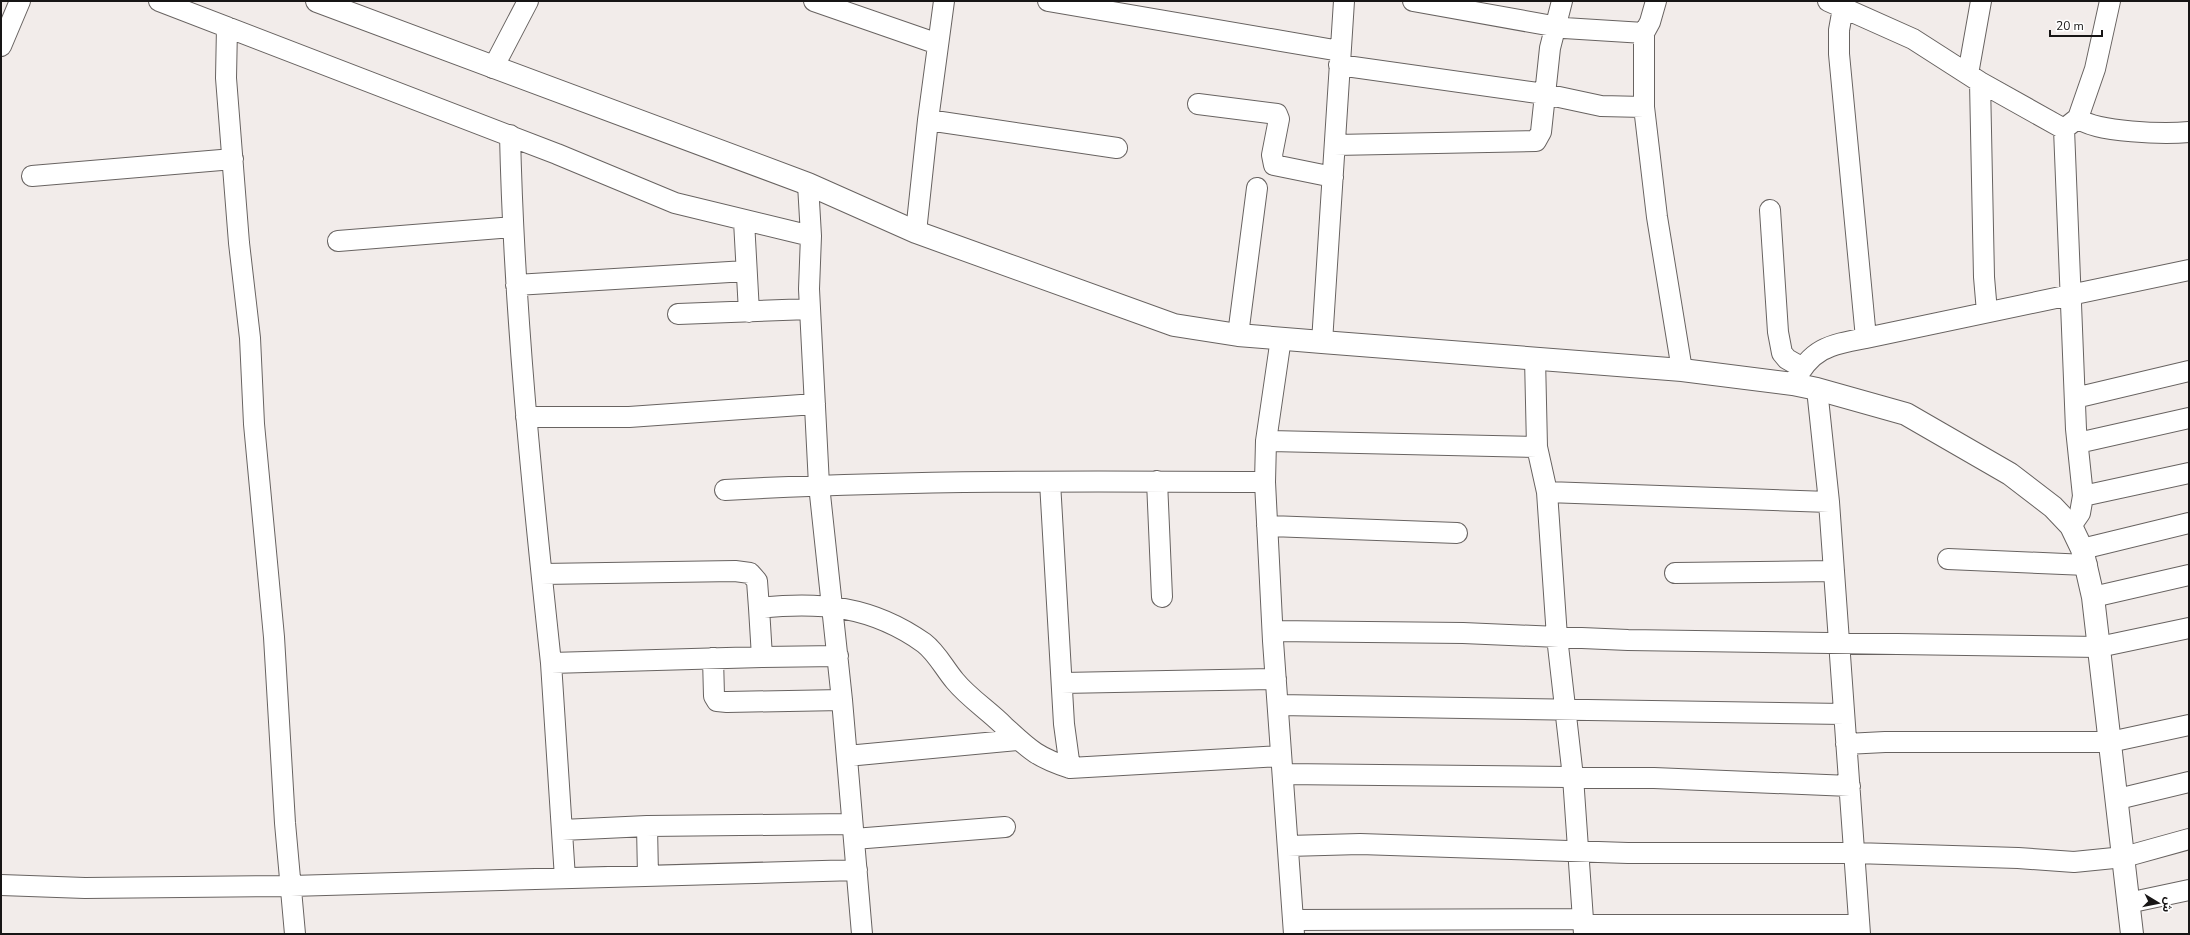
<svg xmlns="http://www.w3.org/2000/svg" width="2190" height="935" viewBox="0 0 2190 935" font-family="'Nunito Sans','Noto Sans Arabic',sans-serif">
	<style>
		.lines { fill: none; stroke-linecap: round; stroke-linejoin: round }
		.street-casing { stroke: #686361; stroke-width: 22 }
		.secondary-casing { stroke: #686361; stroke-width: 24 }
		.street { stroke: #fff; stroke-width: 20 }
		.secondary { stroke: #fff; stroke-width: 22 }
	</style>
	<rect width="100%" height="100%" fill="#f2ecea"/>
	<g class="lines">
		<defs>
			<path id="street" d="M159,1L557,154L675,203L811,236
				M814,1L938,44
				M1048,1L1340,51
				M1413,1L1564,28L1644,33
				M1656,1L1650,22L1644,33V107L1657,217L1682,370
				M1828,1L1913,39L1980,82L2064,129
				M227,27L226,78L239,243L250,338L254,424L274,637L285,823L295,934
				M1,46L20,1
				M1339,65L1545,94L1601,106L1644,107
				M493,68L528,1
				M1968,74L1981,1
				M1980,82L1984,277L1987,312
				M1198,104L1277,114L1279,119L1272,155L1274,165L1333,177
				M2078,118C2096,133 2166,134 2189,132
				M928,120L1117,148
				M510,135C514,312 532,487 551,663
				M1335,145L1536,141L1541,132L1550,48L1562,1
				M32,176L233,159
				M808,184L811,236L809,289L819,485L842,700L862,934
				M1770,210L1778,332L1782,353L1787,359L1801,367
				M744,221L749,312
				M916,232L928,120L944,1
				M338,241L512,227
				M516,285L746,271
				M678,314L810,309
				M1238,335L1257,188
				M1281,338L1266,441L1265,482L1273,641L1294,934
				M1866,338L2189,270
				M1322,342L1344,1
				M1535,358L1537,447L1547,492
				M1793,384C1811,348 1829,345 1866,338L1839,54V30L1843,8
				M1817,389L1829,502L1860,934
				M2075,398L2189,371
				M526,417H629L815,404
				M1266,441L1537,447
				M2078,443L2189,418
				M1157,481L1162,597
				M725,490C904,480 1085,481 1265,482
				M2083,496L2189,473
				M1267,526L1457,533
				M2071,526L2080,513L2083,496L2076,429L2064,129L2078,118L2095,69L2110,1
				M2082,549L2189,523
				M1948,559L2087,565
				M1675,573L1834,571
				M542,574L735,571L750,573L757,581L759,608
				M2093,597L2189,575
				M1273,631L1463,633L1628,640L2099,647L2189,628
				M762,657L838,656
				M713,658L714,696L717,701L727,702L842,700
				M1062,683L1276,679
				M1278,705L1844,714
				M1846,744L1885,742H2110L2189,725
				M847,756L1018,740
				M1070,768L1281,756
				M1283,774L1654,778L1850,786
				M2118,799L2189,782
				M647,826L648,876
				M562,830L647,826L852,824
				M854,839L1005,827
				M1288,846L1360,844L1628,853H1854L2018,858L2074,862L2124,857L2189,839
				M565,878L551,663L762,657L759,608C820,601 872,606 924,643C937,653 944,668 955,681C969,698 988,710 1004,726C1029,749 1036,757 1070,768L1064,724L1050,482
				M1,885L85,888L291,886L857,870
				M2128,903L2189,890
				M1294,920L1583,919
				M1583,925H1859
				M1584,934L1573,777L1557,637L1547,492L1829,502"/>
			<path id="secondary" d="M317,1L808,184L916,232L1174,325L1238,335L1322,342L1682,370L1793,384L1817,389L1906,414L2010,474L2053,507L2071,526L2082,549L2093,597L2132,934"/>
		</defs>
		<use href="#street" class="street-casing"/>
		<use href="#secondary" class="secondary-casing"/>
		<use href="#street" class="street"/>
		<use href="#secondary" class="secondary"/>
	</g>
	<rect width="2190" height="935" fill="none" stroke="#171515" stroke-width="4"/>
	<g transform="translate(2158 903) rotate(100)" stroke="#ffffff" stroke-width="3" paint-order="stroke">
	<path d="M0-3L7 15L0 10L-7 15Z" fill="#171515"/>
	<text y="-6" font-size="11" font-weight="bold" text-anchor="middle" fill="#171515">ش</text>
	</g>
	<path d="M2050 30v6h52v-6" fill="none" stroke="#171515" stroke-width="2"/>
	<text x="2056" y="30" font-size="12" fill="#171515" stroke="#ffffff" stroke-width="3" paint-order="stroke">20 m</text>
</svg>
